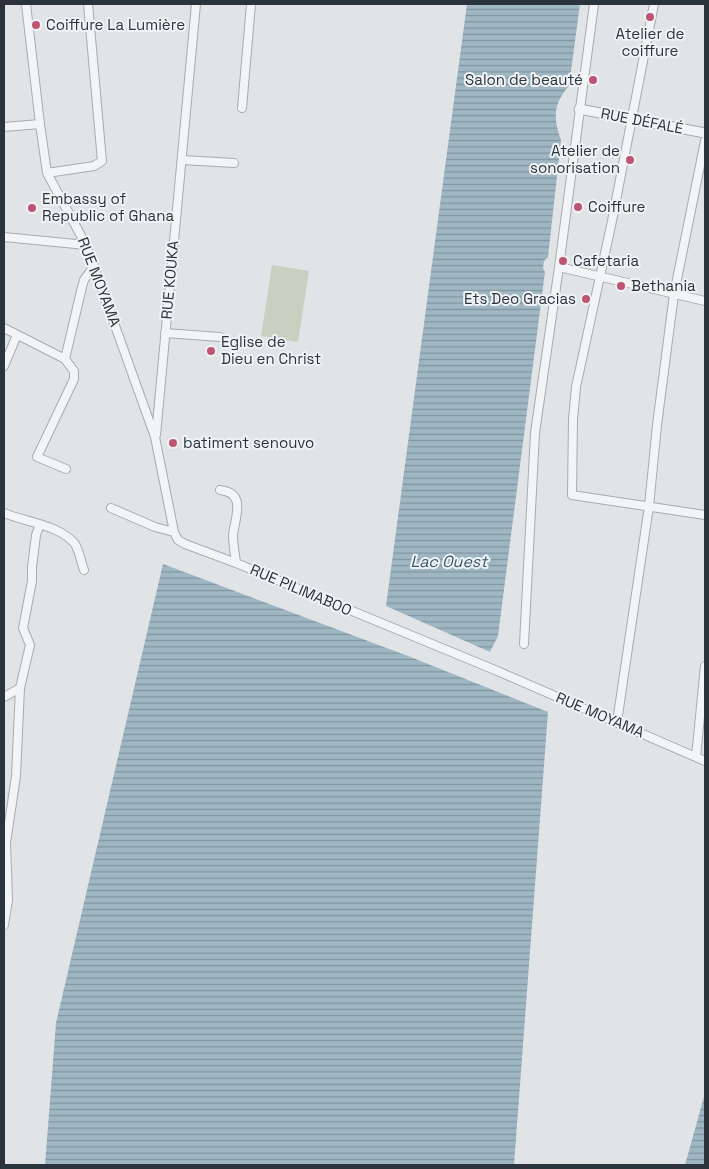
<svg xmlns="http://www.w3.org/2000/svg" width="709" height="1169" viewBox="0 0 709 1169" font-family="'Space Grotesk',sans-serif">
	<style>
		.pitch { fill: #c8d0c2 }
		.water { fill: url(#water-rules) }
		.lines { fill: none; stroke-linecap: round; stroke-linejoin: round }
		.minor-casing { stroke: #a6acb1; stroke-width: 10 }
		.tertiary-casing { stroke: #a6acb1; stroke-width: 11 }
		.minor { stroke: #f3f4f6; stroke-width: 8 }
		.tertiary { stroke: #f3f4f6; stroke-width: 9 }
		.poi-dot { fill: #be5472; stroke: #f0f3f5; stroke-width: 2 }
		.labels { text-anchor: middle; stroke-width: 4; stroke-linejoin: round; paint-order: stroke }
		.poi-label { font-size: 15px; fill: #2b343d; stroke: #f0f3f5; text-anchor: start }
		.street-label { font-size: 15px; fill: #2b343d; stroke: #f0f3f5 }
		.water-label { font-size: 16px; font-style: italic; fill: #3a576c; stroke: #f0f3f5 }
	</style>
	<defs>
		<pattern id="water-rules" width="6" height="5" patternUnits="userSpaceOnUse" patternTransform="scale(1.25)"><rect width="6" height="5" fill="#9fb6c3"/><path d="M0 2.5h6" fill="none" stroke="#8295a0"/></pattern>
	</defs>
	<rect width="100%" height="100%" fill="#e0e4e7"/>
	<path class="pitch" d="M272,265L309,271L298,342L261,336Z"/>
	<path class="water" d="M467,4H580L569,86C553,104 553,118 561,140L548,257L544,261L543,268L545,272L498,636L490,652L386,606Z
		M163,564L408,656L548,712L514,1165H45L56,1023Z
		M705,1093V1165H685Z"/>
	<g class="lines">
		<defs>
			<path id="minor" d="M26,4L40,124L47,173L86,245L155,437L174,532
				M654,4L612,221L576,387L573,419L572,495L705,515
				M242,108L251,4
				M4,127L40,124
				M182,160L234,163
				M47,173L94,166L102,161L88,4
				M4,237L86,245
				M559,267L705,301
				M4,328L65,359L74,371V379L37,457L66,469
				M165,333L220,337
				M65,359L82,287L84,280L94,266
				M4,366L17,335
				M156,435L196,4
				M220,490C247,493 235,517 233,535C233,544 235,554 236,563
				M111,508L155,527L174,532L178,540L185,544L236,563L495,670L705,761
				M4,513C25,522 60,525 75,544C79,550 81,562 84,570
				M524,644L535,433L559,267L594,4
				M4,697L20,688L30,645L23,628L32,581V567L36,535L40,524
				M617,722L649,506L657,425L674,294L705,141
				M696,757L705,666
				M4,925L8,900L6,843L16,776L20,688"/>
			<path id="tertiary" d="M579,109L705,133"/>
		</defs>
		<use href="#minor" class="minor-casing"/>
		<use href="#tertiary" class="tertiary-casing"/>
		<use href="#minor" class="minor"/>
		<use href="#tertiary" class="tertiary"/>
	</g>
	<g class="poi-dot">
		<circle cx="650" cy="17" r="5"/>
		<circle cx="36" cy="25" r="5"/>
		<circle cx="593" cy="80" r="5"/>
		<circle cx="630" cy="160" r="5"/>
		<circle cx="578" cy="207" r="5"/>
		<circle cx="32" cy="208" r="5"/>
		<circle cx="563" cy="261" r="5"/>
		<circle cx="621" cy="286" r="5"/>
		<circle cx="586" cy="299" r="5"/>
		<circle cx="211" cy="351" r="5"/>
		<circle cx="173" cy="443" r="5"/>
	</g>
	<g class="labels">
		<g class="poi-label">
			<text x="46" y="30">Coiffure La Lumière</text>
			<text x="650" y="39" text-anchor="middle">Atelier de<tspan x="650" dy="17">coiffure</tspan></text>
			<text x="583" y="85" text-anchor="end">Salon de beauté</text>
			<text x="620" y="156" text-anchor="end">Atelier de<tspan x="620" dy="17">sonorisation</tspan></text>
			<text x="42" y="204">Embassy of<tspan x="42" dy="17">Republic of Ghana</tspan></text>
			<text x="588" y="212">Coiffure</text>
			<text x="573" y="266">Cafetaria</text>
			<text x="631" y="291">Bethania</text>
			<text x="576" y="304" text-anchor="end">Ets Deo Gracias</text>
			<text x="221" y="347">Eglise de<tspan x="221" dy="17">Dieu en Christ</tspan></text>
			<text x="183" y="448">batiment senouvo</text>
		</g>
		<g class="street-label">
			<text transform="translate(642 121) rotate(11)" y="5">RUE DÉFALÉ</text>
			<text transform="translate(170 280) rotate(-85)" y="5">RUE KOUKA</text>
			<text transform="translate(99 282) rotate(69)" y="5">RUE MOYAMA</text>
			<text transform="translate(301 590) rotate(23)" y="5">RUE PILIMABOO</text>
			<text transform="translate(600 715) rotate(23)" y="5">RUE MOYAMA</text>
		</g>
		<g class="water-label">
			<text x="449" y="567">Lac Ouest</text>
		</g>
	</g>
	<rect width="709" height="1169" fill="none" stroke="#2b343d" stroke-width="10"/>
</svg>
